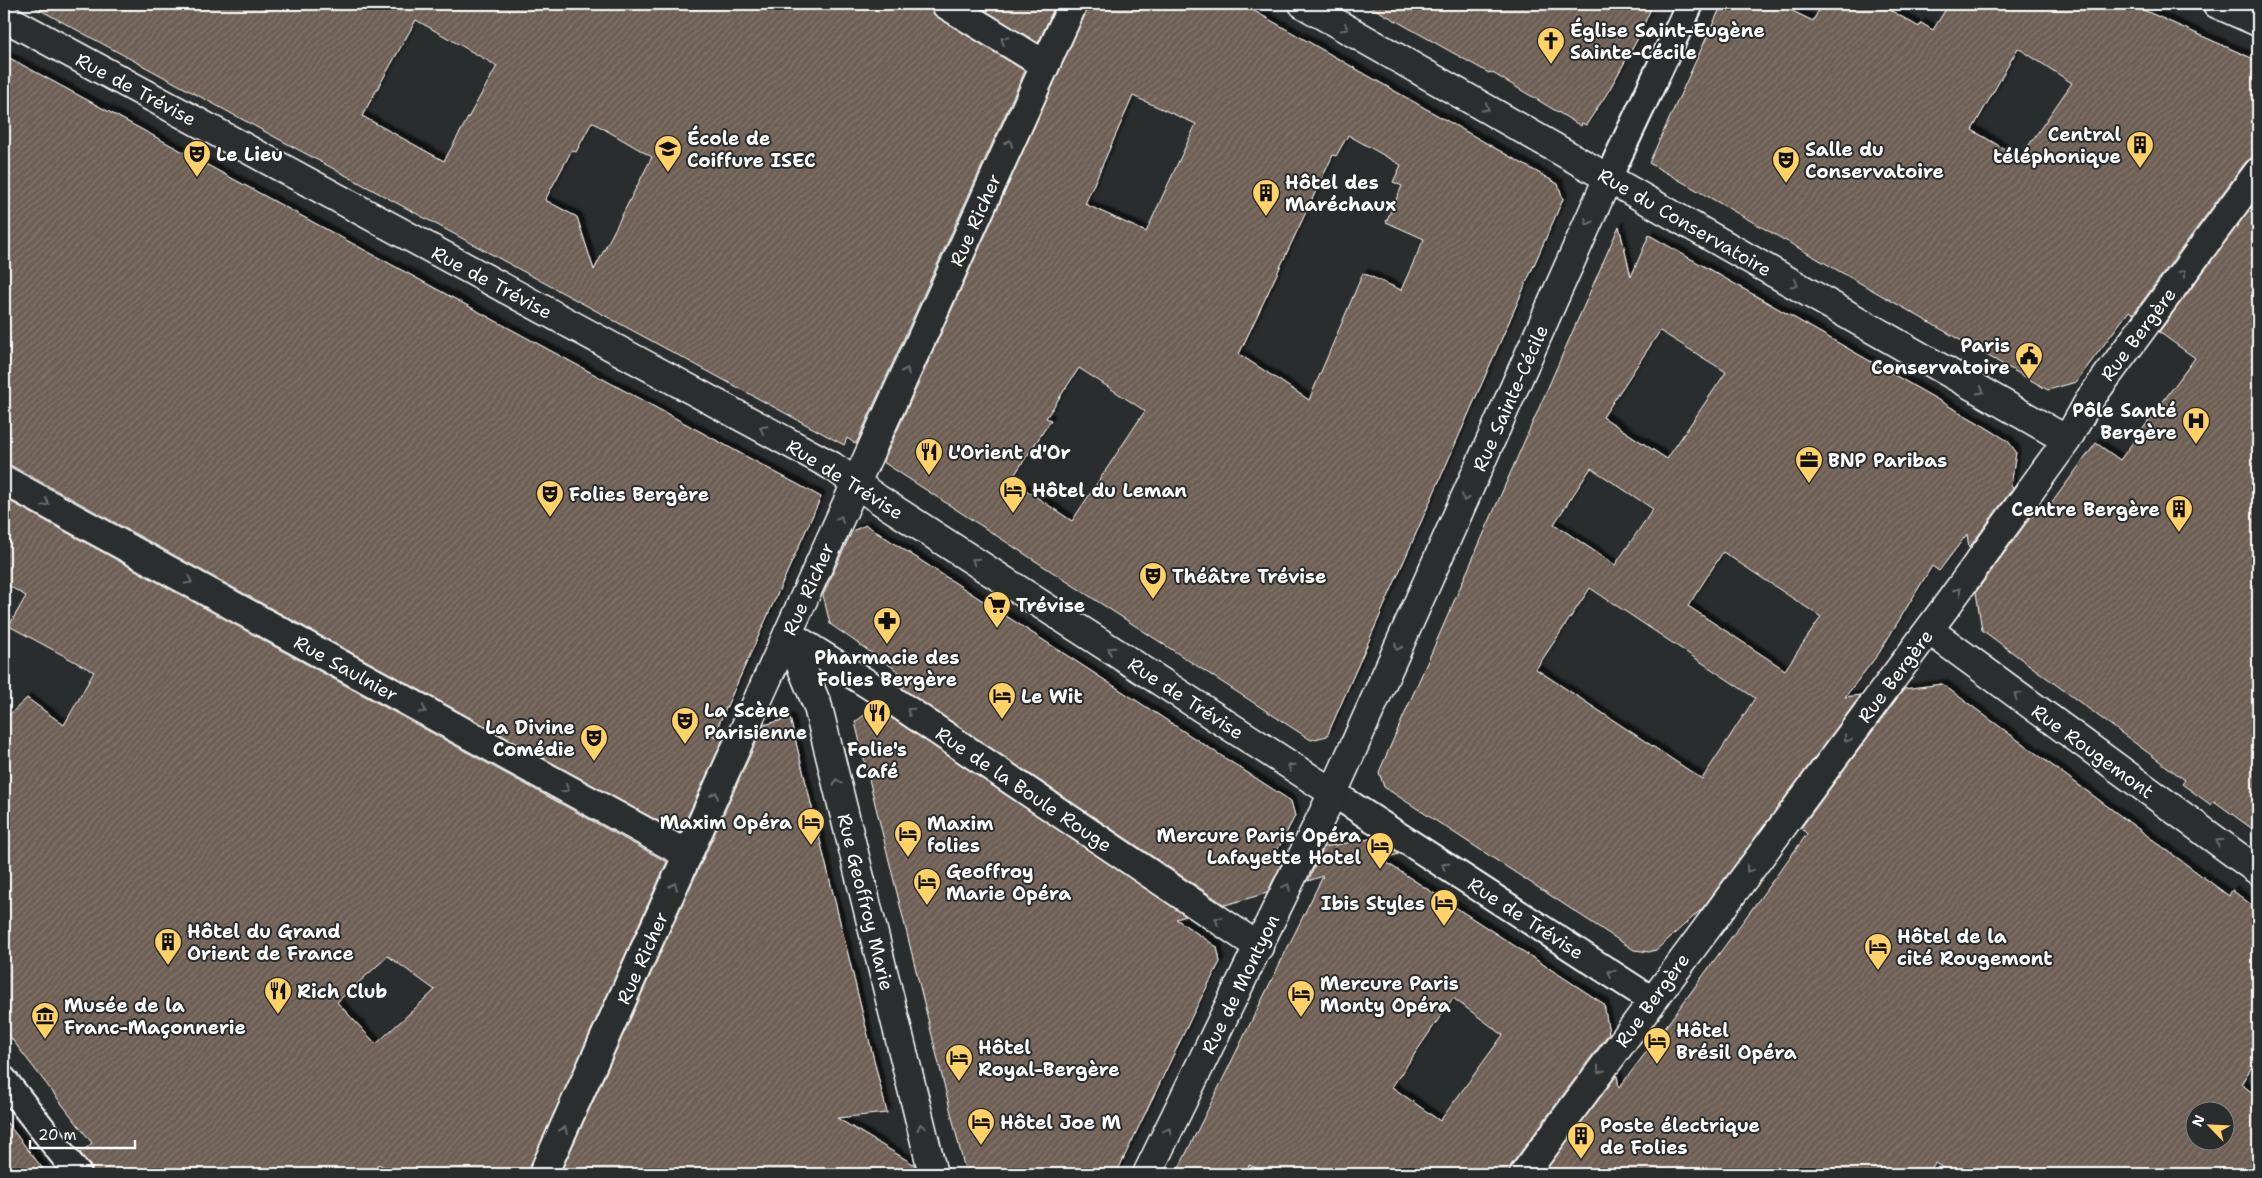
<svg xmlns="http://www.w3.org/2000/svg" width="2262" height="1178" viewBox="0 0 2262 1178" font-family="'Shantell Sans',sans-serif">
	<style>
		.building { fill: url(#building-hatch); stroke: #fff; fill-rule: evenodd; filter: url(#shadow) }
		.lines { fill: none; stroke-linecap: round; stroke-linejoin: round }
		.pedestrian-casing { stroke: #fff; stroke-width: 30 }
		.minor-casing { stroke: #fff; stroke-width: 31 }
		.tertiary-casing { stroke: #fff; stroke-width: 31 }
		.pedestrian { stroke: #2a2d2e; stroke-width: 26 }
		.minor { stroke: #2a2d2e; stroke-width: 28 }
		.tertiary { stroke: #2a2d2e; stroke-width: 28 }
		.oneway { stroke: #6a6c6d }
		.labels { text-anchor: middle; stroke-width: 4; stroke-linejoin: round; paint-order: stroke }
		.poi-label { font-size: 19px; font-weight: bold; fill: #fff; stroke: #2a2d2e; text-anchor: start }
		.street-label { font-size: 19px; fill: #fff; stroke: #2a2d2e }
	</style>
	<defs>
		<pattern id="building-hatch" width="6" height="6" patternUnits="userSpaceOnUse" patternTransform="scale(1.25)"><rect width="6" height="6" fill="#6e5e54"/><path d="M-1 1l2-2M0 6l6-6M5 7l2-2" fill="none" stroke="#84766e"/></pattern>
		<filter id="shadow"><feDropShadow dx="4.5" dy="-4.5" stdDeviation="1" flood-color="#0009"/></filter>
	</defs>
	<rect width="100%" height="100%" fill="#2a2d2e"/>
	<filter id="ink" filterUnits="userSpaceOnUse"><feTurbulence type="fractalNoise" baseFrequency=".02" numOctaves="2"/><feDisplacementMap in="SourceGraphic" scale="10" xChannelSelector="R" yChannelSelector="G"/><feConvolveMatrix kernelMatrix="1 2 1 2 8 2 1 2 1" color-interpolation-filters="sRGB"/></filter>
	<g filter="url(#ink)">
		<path class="building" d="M29,4H929L932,12L937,17L1025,71L856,444L847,438L844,445ZM416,20L497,66L444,161L362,116ZM592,122L652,157L594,270L577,217L545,200L572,150L576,152Z
			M975,4H1056L1038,43Z
			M1088,4H1242L1558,184L1563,199L1327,736L1311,740L883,462L1087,10ZM1133,96L1196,124L1146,232L1085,204ZM1348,135L1401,165L1393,182L1402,186L1386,222L1424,239L1401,290L1363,273L1309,400L1239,354L1333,155L1336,156ZM1079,368L1145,411L1072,521L1011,480L1051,420L1046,418Z
			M1366,4H1653L1636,42L1608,92L1586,125L1582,123L1581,126L1491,72L1489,73Z
			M1722,4H1778L1813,21L1822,4H1880L1919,27L1921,23L1933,30L1949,4H2130L2258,61V157L2251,158L2245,163L2133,314L2129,311L2076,382L2048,390L1649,163ZM2018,48L2072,83L2020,158L1972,130Z
			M4,55L821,497L713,737L725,735L680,833L12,466L4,464Z
			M2258,198V833L2214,801L2211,805L2182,784L2185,780L1982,630L1976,592L2038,507L2045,512L2096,443L2120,460L2195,358L2159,332Z
			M1619,226L1631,277L1649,235L1982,425L2008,441L2016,452L2011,486L2013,488L1969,548L1967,534L1939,571L1932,566L1879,653L1845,697L1861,695L1702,909L1656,950L1649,952L1634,950L1384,787L1379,772ZM1660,331L1726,372L1667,459L1603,417ZM1591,468L1653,509L1615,565L1554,524ZM1723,552L1821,617L1785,670L1688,606ZM1590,588L1755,698L1702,779L1536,669Z
			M4,498L667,862L529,1168L528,1174H399L378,1164L373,1174H93L90,1165L80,1153L92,1143L4,1029V720L27,698L64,725L94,672L9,626L26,596L4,583ZM388,956L435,990L376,1044L337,1002Z
			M866,525L1291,801L1295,816L1274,857L1286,855L1267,893L1225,905L902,688L912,681L830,624L823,595L852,531Z
			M1942,684L2229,896L2232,890L2258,910V1057L2241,1084L2258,1097V1174H1953L1935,1163L1927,1174H1543L1617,1075L1619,1088L1672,1018L1807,834L1801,828L1904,689ZM2194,1110H2224V1140H2194Z
			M875,707L1186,916L1176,919L1217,947L1220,962L1197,1006L1116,1174H966L855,722Z
			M790,718L887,1113L837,1118L915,1165L917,1174H560L764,725Z
			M1375,838L1399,854L1381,859L1604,1004L1609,1033L1511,1165L1509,1174H1270L1249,1165L1245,1174H1176L1323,876L1308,881L1324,847ZM1453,998L1503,1035L1440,1121L1392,1087Z
			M4,1119L47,1174H4Z"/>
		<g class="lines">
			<defs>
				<path id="pedestrian" d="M1608,178L1690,4
					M1333,793L1652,1000
					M4,1080L78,1174"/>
				<path id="minor" d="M945,4L1045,65
					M1303,4L2067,440
					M4,17L832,466L878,499L1333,793
					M4,480L688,855
					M1929,630L2258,871
					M788,634L876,689L1259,947
					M788,634L818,707L933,1174
					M543,1174L1073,4
					M1147,1174L1333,793L1608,178
					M1524,1174L1948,604L2067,440L2090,399L2258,172"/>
				<path id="tertiary" d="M2217,4L2258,22"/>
			</defs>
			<use href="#pedestrian" class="pedestrian-casing"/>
			<use href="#minor" class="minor-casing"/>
			<use href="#tertiary" class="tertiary-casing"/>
			<use href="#pedestrian" class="pedestrian"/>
			<use href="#minor" class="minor"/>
			<use href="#tertiary" class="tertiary"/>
		</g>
		<defs><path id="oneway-chevron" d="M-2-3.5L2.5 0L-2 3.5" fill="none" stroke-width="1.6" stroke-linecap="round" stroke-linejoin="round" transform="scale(1.25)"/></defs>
		<g class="oneway">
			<use href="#oneway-chevron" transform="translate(1345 28) rotate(30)"/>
			<use href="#oneway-chevron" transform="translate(1004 40) rotate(-148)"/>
			<use href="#oneway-chevron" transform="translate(1486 108) rotate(30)"/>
			<use href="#oneway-chevron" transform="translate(1009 143) rotate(-66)"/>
			<use href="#oneway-chevron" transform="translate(1588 222) rotate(114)"/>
			<use href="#oneway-chevron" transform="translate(2183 273) rotate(-53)"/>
			<use href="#oneway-chevron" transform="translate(1795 284) rotate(30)"/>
			<use href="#oneway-chevron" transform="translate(906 371) rotate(-66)"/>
			<use href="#oneway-chevron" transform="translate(1981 391) rotate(30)"/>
			<use href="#oneway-chevron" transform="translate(763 429) rotate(-152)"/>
			<use href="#oneway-chevron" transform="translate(1465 498) rotate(114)"/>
			<use href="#oneway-chevron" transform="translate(46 503) rotate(29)"/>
			<use href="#oneway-chevron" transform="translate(840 519) rotate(-66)"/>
			<use href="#oneway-chevron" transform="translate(975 561) rotate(-147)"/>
			<use href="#oneway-chevron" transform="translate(189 581) rotate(29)"/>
			<use href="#oneway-chevron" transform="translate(1958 591) rotate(-54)"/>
			<use href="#oneway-chevron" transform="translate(1398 647) rotate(114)"/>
			<use href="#oneway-chevron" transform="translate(1111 650) rotate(-147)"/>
			<use href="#oneway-chevron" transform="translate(2017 695) rotate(-144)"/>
			<use href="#oneway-chevron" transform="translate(423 710) rotate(29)"/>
			<use href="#oneway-chevron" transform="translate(910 711) rotate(-146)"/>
			<use href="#oneway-chevron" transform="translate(1847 739) rotate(127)"/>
			<use href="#oneway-chevron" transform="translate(1291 767) rotate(-147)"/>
			<use href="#oneway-chevron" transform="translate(837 782) rotate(-104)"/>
			<use href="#oneway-chevron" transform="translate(566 789) rotate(29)"/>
			<use href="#oneway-chevron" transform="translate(715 795) rotate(-66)"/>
			<use href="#oneway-chevron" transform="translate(2219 842) rotate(-144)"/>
			<use href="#oneway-chevron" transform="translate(1445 866) rotate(-147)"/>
			<use href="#oneway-chevron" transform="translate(1749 869) rotate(127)"/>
			<use href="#oneway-chevron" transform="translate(674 886) rotate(-66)"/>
			<use href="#oneway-chevron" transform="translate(1287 887) rotate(-65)"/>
			<use href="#oneway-chevron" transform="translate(1218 920) rotate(-146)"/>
			<use href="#oneway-chevron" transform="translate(1611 973) rotate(-147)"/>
			<use href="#oneway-chevron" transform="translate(1600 1070) rotate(126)"/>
			<use href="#oneway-chevron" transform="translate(921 1127) rotate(-104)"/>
			<use href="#oneway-chevron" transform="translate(564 1130) rotate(-66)"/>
			<use href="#oneway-chevron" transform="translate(1168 1131) rotate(-64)"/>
		</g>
	</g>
	<defs>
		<symbol id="church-pin" viewBox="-11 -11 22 30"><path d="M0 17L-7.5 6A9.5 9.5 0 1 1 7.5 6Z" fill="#ffd166" stroke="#2a2d2e"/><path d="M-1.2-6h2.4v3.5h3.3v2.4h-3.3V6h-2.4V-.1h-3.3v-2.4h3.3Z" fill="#111"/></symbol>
		<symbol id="building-pin" viewBox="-11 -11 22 30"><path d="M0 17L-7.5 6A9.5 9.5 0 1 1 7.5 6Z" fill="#ffd166" stroke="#2a2d2e"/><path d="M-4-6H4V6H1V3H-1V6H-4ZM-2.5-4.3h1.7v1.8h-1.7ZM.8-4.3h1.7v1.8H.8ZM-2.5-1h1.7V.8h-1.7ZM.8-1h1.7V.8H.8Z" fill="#111"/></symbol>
		<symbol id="school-pin" viewBox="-11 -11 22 30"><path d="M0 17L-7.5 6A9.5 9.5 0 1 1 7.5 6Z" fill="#ffd166" stroke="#2a2d2e"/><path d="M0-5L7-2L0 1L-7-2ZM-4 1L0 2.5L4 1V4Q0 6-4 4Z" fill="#111"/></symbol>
		<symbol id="theatre-pin" viewBox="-11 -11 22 30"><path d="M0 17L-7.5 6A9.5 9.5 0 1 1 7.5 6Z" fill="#ffd166" stroke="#2a2d2e"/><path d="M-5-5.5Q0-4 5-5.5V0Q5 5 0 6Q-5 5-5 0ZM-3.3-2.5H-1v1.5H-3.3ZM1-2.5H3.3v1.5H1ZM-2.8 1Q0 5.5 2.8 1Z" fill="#111"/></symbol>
		<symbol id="civic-pin" viewBox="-11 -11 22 30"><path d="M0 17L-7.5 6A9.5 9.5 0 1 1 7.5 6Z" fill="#ffd166" stroke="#2a2d2e"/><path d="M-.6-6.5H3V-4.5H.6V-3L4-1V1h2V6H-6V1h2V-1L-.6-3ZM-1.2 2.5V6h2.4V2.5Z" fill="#111"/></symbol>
		<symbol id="hospital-pin" viewBox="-11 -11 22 30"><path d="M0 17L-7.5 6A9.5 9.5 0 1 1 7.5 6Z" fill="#ffd166" stroke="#2a2d2e"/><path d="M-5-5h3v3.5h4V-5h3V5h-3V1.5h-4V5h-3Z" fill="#111"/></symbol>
		<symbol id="restaurant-pin" viewBox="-11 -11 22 30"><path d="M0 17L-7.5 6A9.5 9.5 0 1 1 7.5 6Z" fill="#ffd166" stroke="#2a2d2e"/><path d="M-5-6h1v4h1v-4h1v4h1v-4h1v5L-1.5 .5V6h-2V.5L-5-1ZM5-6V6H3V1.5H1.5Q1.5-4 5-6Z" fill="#111"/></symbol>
		<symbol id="office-pin" viewBox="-11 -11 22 30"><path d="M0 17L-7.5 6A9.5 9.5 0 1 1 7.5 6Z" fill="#ffd166" stroke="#2a2d2e"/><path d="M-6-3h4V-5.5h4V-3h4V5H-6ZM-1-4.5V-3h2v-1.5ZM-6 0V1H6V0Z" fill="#111"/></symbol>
		<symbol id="hotel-pin" viewBox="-11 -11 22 30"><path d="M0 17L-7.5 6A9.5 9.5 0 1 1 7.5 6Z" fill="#ffd166" stroke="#2a2d2e"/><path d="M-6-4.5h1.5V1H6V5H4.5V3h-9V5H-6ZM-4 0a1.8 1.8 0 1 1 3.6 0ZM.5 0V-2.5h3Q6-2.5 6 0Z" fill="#111"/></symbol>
		<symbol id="supermarket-pin" viewBox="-11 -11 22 30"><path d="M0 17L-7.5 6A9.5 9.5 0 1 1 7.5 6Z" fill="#ffd166" stroke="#2a2d2e"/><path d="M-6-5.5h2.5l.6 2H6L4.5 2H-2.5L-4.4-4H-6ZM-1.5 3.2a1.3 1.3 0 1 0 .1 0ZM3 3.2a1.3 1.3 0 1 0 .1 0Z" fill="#111"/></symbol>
		<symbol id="pharmacy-pin" viewBox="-11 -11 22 30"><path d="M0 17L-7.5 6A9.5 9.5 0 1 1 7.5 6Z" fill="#ffd166" stroke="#2a2d2e"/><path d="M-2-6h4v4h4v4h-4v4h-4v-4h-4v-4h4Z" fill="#111"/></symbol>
		<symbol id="museum-pin" viewBox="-11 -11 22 30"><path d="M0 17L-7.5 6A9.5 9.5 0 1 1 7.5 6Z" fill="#ffd166" stroke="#2a2d2e"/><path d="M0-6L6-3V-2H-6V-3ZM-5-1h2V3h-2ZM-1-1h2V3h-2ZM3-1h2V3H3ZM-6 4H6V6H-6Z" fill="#111"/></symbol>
	</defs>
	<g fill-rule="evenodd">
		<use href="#church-pin" x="1535" y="25" width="32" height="43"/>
		<use href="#building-pin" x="2124" y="129" width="32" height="43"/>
		<use href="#school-pin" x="652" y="133" width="32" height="43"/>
		<use href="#theatre-pin" x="181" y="138" width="32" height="43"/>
		<use href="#theatre-pin" x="1770" y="144" width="32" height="43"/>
		<use href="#building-pin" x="1250" y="177" width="32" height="43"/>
		<use href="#civic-pin" x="2013" y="340" width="32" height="43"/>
		<use href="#hospital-pin" x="2180" y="405" width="32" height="43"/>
		<use href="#restaurant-pin" x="913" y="436" width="32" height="43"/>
		<use href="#office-pin" x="1793" y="444" width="32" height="43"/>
		<use href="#hotel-pin" x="997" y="474" width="32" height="43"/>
		<use href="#theatre-pin" x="534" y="478" width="32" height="43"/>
		<use href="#building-pin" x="2163" y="493" width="32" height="43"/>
		<use href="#theatre-pin" x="1137" y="560" width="32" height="43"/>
		<use href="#supermarket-pin" x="981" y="589" width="32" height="43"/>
		<use href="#pharmacy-pin" x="871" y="605" width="32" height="43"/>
		<use href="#hotel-pin" x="986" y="680" width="32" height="43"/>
		<use href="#restaurant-pin" x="861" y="697" width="32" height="43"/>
		<use href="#theatre-pin" x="669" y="705" width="32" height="43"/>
		<use href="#theatre-pin" x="578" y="722" width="32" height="43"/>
		<use href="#hotel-pin" x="795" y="806" width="32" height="43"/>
		<use href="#hotel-pin" x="892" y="818" width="32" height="43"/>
		<use href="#hotel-pin" x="1364" y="830" width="32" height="43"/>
		<use href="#hotel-pin" x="911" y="866" width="32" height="43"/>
		<use href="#hotel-pin" x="1428" y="887" width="32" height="43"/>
		<use href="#building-pin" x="152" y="926" width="32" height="43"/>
		<use href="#hotel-pin" x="1862" y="931" width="32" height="43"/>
		<use href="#restaurant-pin" x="262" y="975" width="32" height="43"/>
		<use href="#hotel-pin" x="1285" y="978" width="32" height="43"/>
		<use href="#museum-pin" x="29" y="1000" width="32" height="43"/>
		<use href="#hotel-pin" x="1641" y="1025" width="32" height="43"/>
		<use href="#hotel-pin" x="943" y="1042" width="32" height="43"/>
		<use href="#hotel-pin" x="965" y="1106" width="32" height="43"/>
		<use href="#building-pin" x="1565" y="1120" width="32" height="43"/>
	</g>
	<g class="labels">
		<g class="poi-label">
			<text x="1570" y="37">Église Saint-Eugène<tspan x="1570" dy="22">Sainte-Cécile</tspan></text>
			<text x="2121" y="141" text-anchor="end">Central<tspan x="2121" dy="22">téléphonique</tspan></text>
			<text x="687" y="145">École de<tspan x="687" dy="22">Coiffure ISEC</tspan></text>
			<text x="1805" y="156">Salle du<tspan x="1805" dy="22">Conservatoire</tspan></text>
			<text x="216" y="161">Le Lieu</text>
			<text x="1285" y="189">Hôtel des<tspan x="1285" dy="22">Maréchaux</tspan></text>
			<text x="2010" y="352" text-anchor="end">Paris<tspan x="2010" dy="22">Conservatoire</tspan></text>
			<text x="2177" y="417" text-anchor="end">Pôle Santé<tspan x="2177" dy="22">Bergère</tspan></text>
			<text x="948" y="459">L'Orient d'Or</text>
			<text x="1828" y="467">BNP Paribas</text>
			<text x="1032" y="497">Hôtel du Leman</text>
			<text x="569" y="501">Folies Bergère</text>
			<text x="2160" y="516" text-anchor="end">Centre Bergère</text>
			<text x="1172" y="583">Théâtre Trévise</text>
			<text x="1016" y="612">Trévise</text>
			<text x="887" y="664" text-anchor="middle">Pharmacie des<tspan x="887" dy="22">Folies Bergère</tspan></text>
			<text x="1021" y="703">Le Wit</text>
			<text x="704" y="717">La Scène<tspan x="704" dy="22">Parisienne</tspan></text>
			<text x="575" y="734" text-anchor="end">La Divine<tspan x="575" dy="22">Comédie</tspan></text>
			<text x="877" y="756" text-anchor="middle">Folie's<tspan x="877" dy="22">Café</tspan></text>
			<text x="792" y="829" text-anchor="end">Maxim Opéra</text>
			<text x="927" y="830">Maxim<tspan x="927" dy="22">folies</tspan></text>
			<text x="1361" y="842" text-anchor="end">Mercure Paris Opéra<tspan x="1361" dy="22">Lafayette Hotel</tspan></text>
			<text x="946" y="878">Geoffroy<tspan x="946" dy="22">Marie Opéra</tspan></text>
			<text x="1425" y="910" text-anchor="end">Ibis Styles</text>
			<text x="187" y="938">Hôtel du Grand<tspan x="187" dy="22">Orient de France</tspan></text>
			<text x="1897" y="943">Hôtel de la<tspan x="1897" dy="22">cité Rougemont</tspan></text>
			<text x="1320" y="990">Mercure Paris<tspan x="1320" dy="22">Monty Opéra</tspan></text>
			<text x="297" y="998">Rich Club</text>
			<text x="64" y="1012">Musée de la<tspan x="64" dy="22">Franc-Maçonnerie</tspan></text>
			<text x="1676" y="1037">Hôtel<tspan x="1676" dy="22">Brésil Opéra</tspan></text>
			<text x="978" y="1054">Hôtel<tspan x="978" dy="22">Royal-Bergère</tspan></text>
			<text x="1000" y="1129">Hôtel Joe M</text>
			<text x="1600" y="1132">Poste électrique<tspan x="1600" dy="22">de Folies</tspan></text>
		</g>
		<g class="street-label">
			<text transform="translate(136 89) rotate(28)" y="7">Rue de Trévise</text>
			<text transform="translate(975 220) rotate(-66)" y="7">Rue Richer</text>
			<text transform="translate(1685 222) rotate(30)" y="7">Rue du Conservatoire</text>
			<text transform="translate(492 282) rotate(28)" y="7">Rue de Trévise</text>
			<text transform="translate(2138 334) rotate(-53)" y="7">Rue Bergère</text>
			<text transform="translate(1510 398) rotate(-66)" y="7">Rue Sainte-Cécile</text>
			<text transform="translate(845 479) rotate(32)" y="7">Rue de Trévise</text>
			<text transform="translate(808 589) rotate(-66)" y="7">Rue Richer</text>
			<text transform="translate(346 668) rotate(29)" y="7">Rue Saulnier</text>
			<text transform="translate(1895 676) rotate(-53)" y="7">Rue Bergère</text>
			<text transform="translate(1186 698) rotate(33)" y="7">Rue de Trévise</text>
			<text transform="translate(2093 751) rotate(36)" y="7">Rue Rougemont</text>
			<text transform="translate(1024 789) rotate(34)" y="7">Rue de la Boule Rouge</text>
			<text transform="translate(866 902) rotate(76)" y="7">Rue Geoffroy Marie</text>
			<text transform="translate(1526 918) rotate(33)" y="7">Rue de Trévise</text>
			<text transform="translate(642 958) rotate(-66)" y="7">Rue Richer</text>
			<text transform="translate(1240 984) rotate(-64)" y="7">Rue de Montyon</text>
			<text transform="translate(1652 1000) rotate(-54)" y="7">Rue Bergère</text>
		</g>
	</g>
	<rect width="2262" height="1178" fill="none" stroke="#2a2d2e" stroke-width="20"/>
	<rect x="10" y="10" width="2242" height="1158" fill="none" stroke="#fff" stroke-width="2" filter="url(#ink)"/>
	<g transform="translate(2210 1126) rotate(294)"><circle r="24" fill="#2a2d2e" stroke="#7f8182"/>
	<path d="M0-4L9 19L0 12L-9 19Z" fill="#ffd166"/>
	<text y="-8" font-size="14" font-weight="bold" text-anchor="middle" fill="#ffffff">N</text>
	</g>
	<path d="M30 1140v8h105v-8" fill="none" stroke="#ffffff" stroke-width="2.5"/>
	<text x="38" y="1140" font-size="15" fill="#ffffff" stroke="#2a2d2e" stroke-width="4" paint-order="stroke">20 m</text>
</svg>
